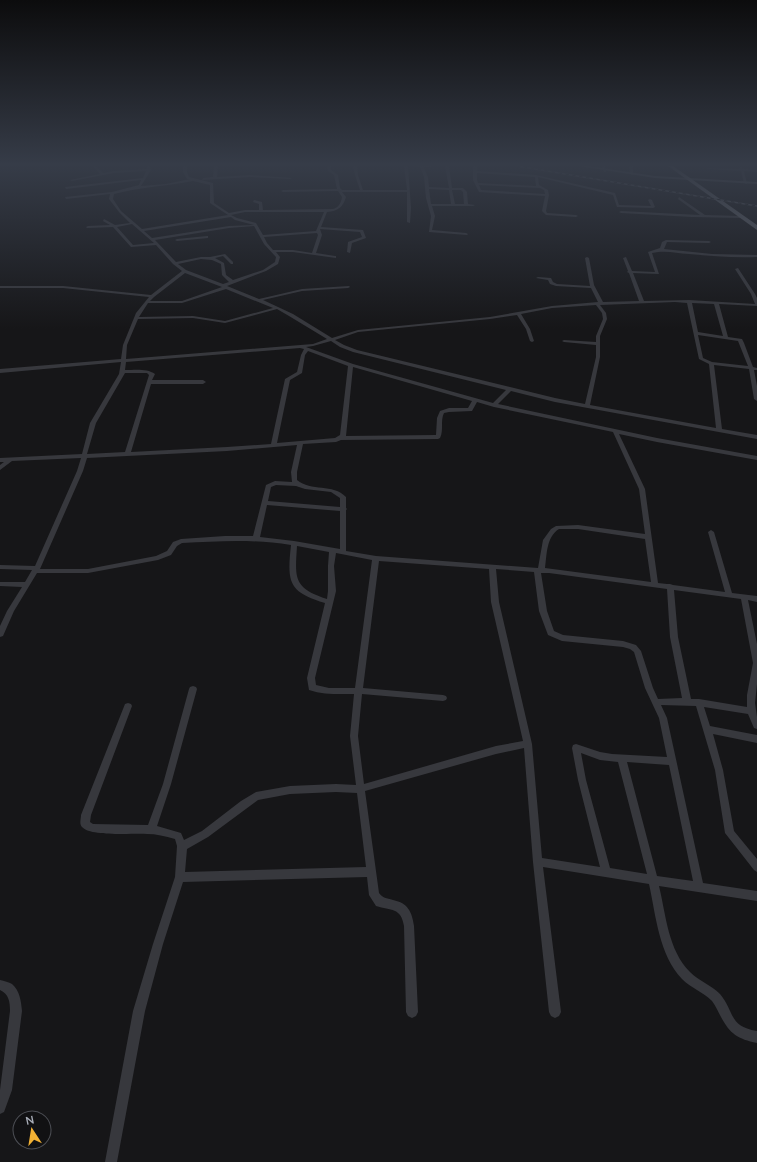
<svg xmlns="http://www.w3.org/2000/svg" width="757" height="1162" viewBox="0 0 757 1162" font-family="Lato,sans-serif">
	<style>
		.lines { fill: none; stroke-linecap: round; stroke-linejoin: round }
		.minor { fill: #37383d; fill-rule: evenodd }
		.secondary { fill: #45474d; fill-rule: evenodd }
		.trunk { fill: #5b5e65; fill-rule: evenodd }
		.rail-casing { stroke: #4a4c52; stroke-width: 1.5 }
		.rail { stroke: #111113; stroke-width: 1; stroke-dasharray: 3.5; stroke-linecap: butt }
	</style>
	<rect width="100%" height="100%" fill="#161618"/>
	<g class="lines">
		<path class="minor" d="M93,166H96L103,173L114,171L147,169V166H150L151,170L141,186L166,184L190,179H187L183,172V166H187V172L189,177L213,183L214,203L229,213L245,210H259V204L253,202L254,200L262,202L263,210L333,209C339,207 341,203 342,197L338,191L283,192L281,191L283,190L337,189L334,175L328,171L327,166H331V170L338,175L340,188L342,190H360L355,175L353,166H357L358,175L363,190H407L404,166H408L411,208L410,223L407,222V192H342L346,197C343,207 338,211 327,212L321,227L363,230L366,238L352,243L350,253L347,252L348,242L362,237L360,232L320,229L322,235L316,253L335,256H336V258L293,252H276L280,257L278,264L266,271L227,286L259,299L302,289L349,286L350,287L348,288L302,291L263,300L293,314L332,338L358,330L490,317L552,306L598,302L591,288L556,286L550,284L548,280L536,278L538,277L551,278L553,282L557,284L590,286L585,258L587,257L589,258L594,285L603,302L639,301L629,273L627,272L628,271L623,258L626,257L632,271L655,272L648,252L660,248L662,242L666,240L709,241L711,242L709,243L667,242L664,249L712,254L757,255V257C734,258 712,256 689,254C676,253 665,250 652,253L659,274L633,273L644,301L689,300L755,304L751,294L735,269L738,268L755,294L757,298V306L719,304L728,337L742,339L744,343L753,367L757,368V370H754L757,386V401L754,399L749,369L714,365L722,429L757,435V439L555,402L511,391L498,404L657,438L757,456V460L657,442L619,434L645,489L658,583L667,584H670L673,585L725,592L708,532L711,530L714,532L732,593L757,596V602L748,600L757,644V684L755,703L757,717V729L754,728L748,714L704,707L710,726L757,735V743L713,734L723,770L734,831L757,859V872L754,870L725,833L715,770L696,706L661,705L667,718L703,883L757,891V901L659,886C666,915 668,950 690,972C699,981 711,985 720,994C735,1012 728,1026 757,1031V1043C738,1039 730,1034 721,1017C718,1012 716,1006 712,1001C703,992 691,988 682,979C659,955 656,916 649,884L543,867L561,1012L559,1016L555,1018L551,1016L549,1012L533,862L524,748L496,754L365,791L379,893C383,898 386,898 393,900C408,903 412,912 414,926L418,1012L416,1016L412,1018L408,1016L406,1012L404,926C401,907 391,911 376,906L369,895L367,877L183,882L163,944L145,1011L117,1162H105L133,1011L153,944L175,877L177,846L175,839C165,836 156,834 147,834C133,833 91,837 82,827C79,824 81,819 81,815L125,704L128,703L131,704L132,706L91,815L90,822L93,824L148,825L163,784L189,689L190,687L193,686L196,687L197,689L171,784L157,826L181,833L184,840L202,831L241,801L256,792L290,786L336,784L356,785L350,736L354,694C339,694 324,695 309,690L307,678L325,603C288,592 287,582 291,545C253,539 220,541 182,543L177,546L171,555L158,560L88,573H37L14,611L3,636L0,637V626L7,611L22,587L0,586V582H25L32,570L0,569V565L35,566L77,471L81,458L12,461L0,470V465L4,462H0V458L82,454L90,423L119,374L121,362L0,373V369L121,359L123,345L136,313L149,297L63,288H0V286H63L151,295L182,271L173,264L156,245L131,247L113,227L87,228L86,227L88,226L110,225L103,221L104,219L115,225L130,223L119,212L109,199L110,194L66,199L65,197L112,192L139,185L141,180L66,189L65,187L143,178L146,171L114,173L72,181L70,180L100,174ZM193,181L210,185V203L228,215L142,229L121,211L113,199L114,194C140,187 167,186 193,181ZM245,212H324L316,231L263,235L256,223L237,218L231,215ZM231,217L235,220L254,225L229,226L152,238L144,231ZM132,224L154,243L133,245L117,227ZM254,226L264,244L276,257L275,262L263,270L233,280L226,275L224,263L215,258L223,256L231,264H233V262L225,254L210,257H201L176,262L155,240L229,228ZM317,233L318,235L312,253L293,250H273L267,243L264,237ZM201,259L212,260L221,264L222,275L229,282L223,284L186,270L178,264ZM185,273L222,287L182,301H150L154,297ZM226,289L273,308L225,321L193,316L139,317L148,303H182ZM675,302L687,303L699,359L709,364L716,428L590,405L600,357V336L607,319L606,313L600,305ZM692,303L714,304L723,336L698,332ZM596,305L602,313L603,319L596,336V342L564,340L562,341L564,342L596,345V357L585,404L555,398L357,350L344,345L335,340L358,332L490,319L517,315L526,329L530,341L532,342L534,341L530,329L521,314L552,308ZM277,309L289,316L327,339L313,344L126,359L127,345L138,319L193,318L225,323ZM698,335L738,341L748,366L712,362L703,358ZM331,341L340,347L353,352L506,390L493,403L353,364L306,347L313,346ZM300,348L304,349L301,355L297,372L285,379L271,444L227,447L131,452L151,384H203L206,382L203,380H152L155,374C147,368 134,370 125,370L126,362ZM308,351L348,366L340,435L335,438L277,443L290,380L302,373L305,355ZM353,367L472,401L468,408H449L440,411L437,418L436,435L346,436ZM125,373H147L149,375L125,452L87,454L96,423ZM477,402L494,407L613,432L639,489L645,534L578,525L556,526L551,529L543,540L538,568L376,556L346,551V510L347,509L346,508V497C333,483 311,492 297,480V472L303,444L336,442L341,440L438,439L440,438C444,430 440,421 444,413L449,412L472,411ZM297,445L291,472L292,482L275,481L266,485L253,536H225L181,539L173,542L167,551L156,556L88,569H40L83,471L87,458L227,451ZM276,485L296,486L305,489L331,492L340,498V507L268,501L271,487ZM267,505L340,511V549L294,541L260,537ZM559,529H578L645,539L651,582L545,568C547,555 546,537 559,529ZM297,546L329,552L328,566V591L327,599C293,588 295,578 297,546ZM336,553L372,560L355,688H329L316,685L315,678L336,591L334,566ZM379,561L489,569L491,602L523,741L496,746L364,784L358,736L362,694L443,701L446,700L447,698L446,696L443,695L363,688ZM496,569L534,572L539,611L548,635L562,641L623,647L630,649L634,652L645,688L659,718L667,757L612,754L600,752L576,744L573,745L572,748L578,780L600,867L542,858L532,744L499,602ZM541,573H549L667,589L670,637L682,698L658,699L653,688L641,651L636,645L623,641L563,635L554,631L547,611ZM674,590L741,599L753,663L747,695V707L699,699H691L678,637ZM581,753L600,760L618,762L647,874L610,868L586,780ZM627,762L669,765L693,881L657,876ZM336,792L357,793L366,867L185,872L187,849L208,837L258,800L290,794Z
			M214,166H218L217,177L250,175L292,178L290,179L250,177L202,180L203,178L213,177Z
			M420,166H423L428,177L429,187L449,188L445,166H449L452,188H463L467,192L468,204L475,205L473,206H432L435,216L432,230L466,233L468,234L467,235L429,232L431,216L426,198L424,177ZM429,189L449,190L451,204H431ZM452,190H461L463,192L464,204H455Z
			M473,166H477V171L536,175L615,193L619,205L651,206L648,200L650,199L652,200L655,207L653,208L617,207L613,195L538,177L539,185L548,190L549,195L546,211L547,213L576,215L578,216L576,217L546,215L542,211L545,196L479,192L473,180ZM477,173L535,177L536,186L478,183L477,180ZM479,185L540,188L544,190L545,194L481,190Z
			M602,166H605L606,172H604Z
			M629,166H633V175L630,174Z
			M741,167L743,169L757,170V172L744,171L747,184L744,183L741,171L706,169L708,168L740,169L739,168Z
			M679,197L705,215L741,216L743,217L741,218L692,217L621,213L619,212L621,211L700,215L678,199Z
			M207,236H208V238L177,241L175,240L177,239Z
			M0,980C4,981 9,982 12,984C20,991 21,1001 22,1011L12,1090L4,1112L0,1114V1090L10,1011C10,1002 9,994 0,990Z"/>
		<path class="secondary" d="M399,166H432L430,167Z
			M578,166H589L655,176L757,182V184L655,178Z"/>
		<path class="trunk" d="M668,166H673L757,225V230Z"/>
		<defs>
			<path id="rail" d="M517,166L757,206"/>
		</defs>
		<use href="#rail" class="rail-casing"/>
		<use href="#rail" class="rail"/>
	</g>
	<linearGradient id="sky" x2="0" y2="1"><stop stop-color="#0c0c0d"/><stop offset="0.5" stop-color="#363c48"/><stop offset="1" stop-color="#363c48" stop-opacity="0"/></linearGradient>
	<rect width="757" height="329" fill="url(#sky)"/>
	<g transform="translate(32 1130) rotate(348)"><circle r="19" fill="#111113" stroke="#4d4f55"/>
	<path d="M0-3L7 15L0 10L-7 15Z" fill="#f2b134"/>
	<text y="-6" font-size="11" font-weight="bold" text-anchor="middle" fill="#a8adb8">N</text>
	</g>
</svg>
